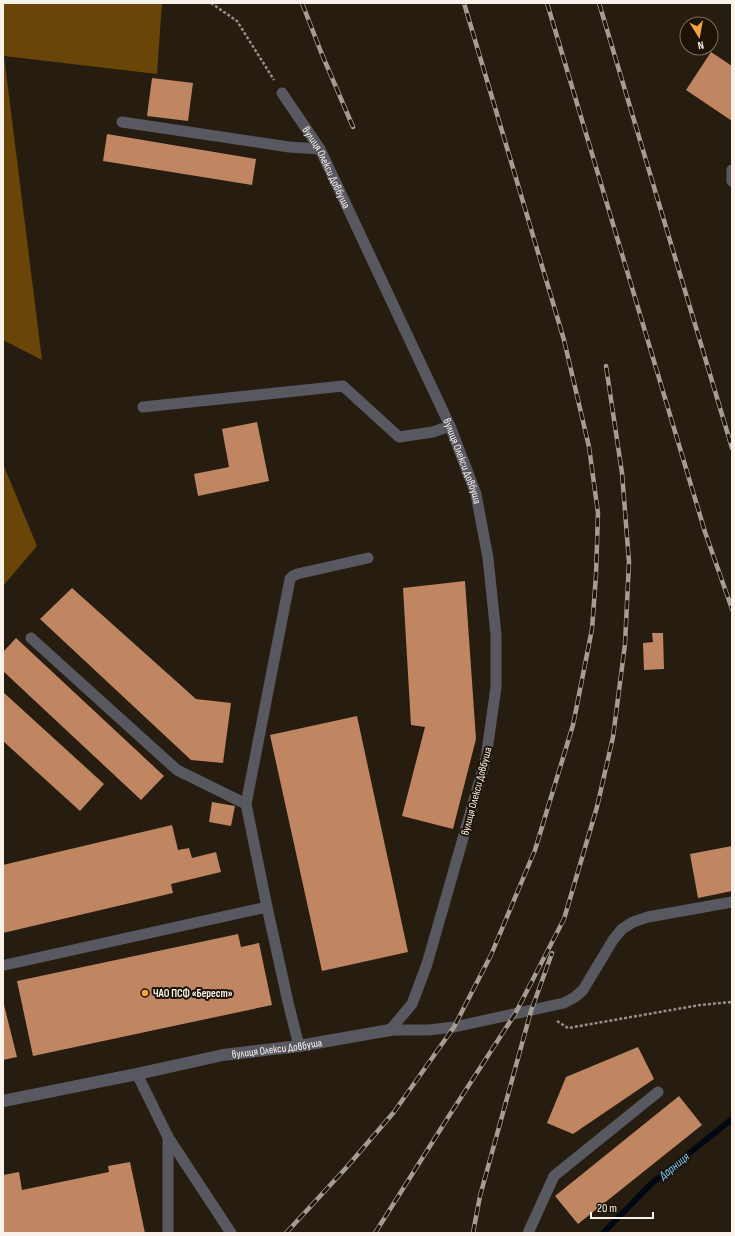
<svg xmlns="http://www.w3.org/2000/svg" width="735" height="1236" viewBox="0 0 735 1236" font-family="'Sofia Sans Condensed',sans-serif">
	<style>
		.forest { fill: #6a4508 }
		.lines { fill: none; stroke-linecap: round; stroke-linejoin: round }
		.stream { stroke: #000913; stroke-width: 6 }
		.building { fill: #bf8661 }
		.path { stroke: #978f85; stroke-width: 2.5; stroke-dasharray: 3 2; stroke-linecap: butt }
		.lane { stroke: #575860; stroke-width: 11 }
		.street { stroke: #575860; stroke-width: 12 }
		.rail-casing { stroke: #a59d94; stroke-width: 4.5 }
		.rail { stroke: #1d1307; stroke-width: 3; stroke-dasharray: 9; stroke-linecap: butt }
		.poi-dot { fill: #f4a443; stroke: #1d1307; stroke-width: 1.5 }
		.labels { text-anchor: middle; stroke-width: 4; stroke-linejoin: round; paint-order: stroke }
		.street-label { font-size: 11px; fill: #f9f2ea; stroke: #1d1307 }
		.poi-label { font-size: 11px; font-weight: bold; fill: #f9f2ea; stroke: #1d1307; text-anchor: start }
		.water-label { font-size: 12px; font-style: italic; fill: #6bcafe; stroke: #1d1307 }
	</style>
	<rect width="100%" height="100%" fill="#261c10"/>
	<path class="forest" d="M3,3H162L157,74L4,56L42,360L3,340Z
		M3,464L37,546L3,586Z"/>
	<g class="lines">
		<path class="stream" d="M603,1233L652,1183L732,1119"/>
	</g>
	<path class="building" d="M711,52L732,66V121L686,90Z
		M152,78L193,83L188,121L147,116Z
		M107,134L256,159L252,185L103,161Z
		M257,422L269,481L198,496L194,474L229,467L222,429Z
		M465,581L476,739L453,829L402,816L425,727L411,725L403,588Z
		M72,588L196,699L231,703L223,763L191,760L40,619Z
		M652,633H663L664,669L644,670L643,643L653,642Z
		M16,638L164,776L141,800L3,671V652Z
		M3,692L104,784L80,811L3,741Z
		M357,716L408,952L322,971L270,735Z
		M212,802L235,806L231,826L209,822Z
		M172,825L178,850L189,848L192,858L216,852L221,872L171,884L173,893L3,933V865Z
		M732,846V891L698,898L690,854Z
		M238,934L241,947L259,943L272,1005L33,1056L17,981Z
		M3,1001L17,1057L3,1060Z
		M638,1047L654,1079L573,1134L547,1123L566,1077Z
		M679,1096L702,1125L578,1224L555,1196Z
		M130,1162L145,1233H3V1175L19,1172L22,1190L109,1172L108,1166Z"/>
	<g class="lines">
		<path class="path" d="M211,3L237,21L274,80
			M557,1021L568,1028L700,1005L732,1002"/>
		<g class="lane">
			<path id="s1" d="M282,93L320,149L450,426L476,494L488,558L496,635V687L486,758L427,964L412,1004L390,1030"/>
			<path d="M122,122L289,147L320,149"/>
			<path d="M732,170V181"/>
			<path d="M143,407L343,386L399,437L433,432L450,426"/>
			<path d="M31,638L177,770L246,804"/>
			<path d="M267,907L246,804L290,579L293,576L297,574L368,558"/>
			<path d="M5,965L267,907L288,1002L299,1046"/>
			<path d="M390,1030H429L454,1027L564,1003L575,997L583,990L613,940L622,929L633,922L648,917L732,902"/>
			<path d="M137,1074L168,1137L231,1233"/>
			<path d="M168,1233V1137"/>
			<path d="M528,1233L554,1176L658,1092"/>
		</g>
		<path class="street" id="s2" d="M3,1101L137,1074L223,1055L299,1046L390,1030"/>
		<defs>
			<path id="rail" d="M302,3L321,52L353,127
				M547,3L705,532L732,609
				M599,3L732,448
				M286,1233L346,1168L394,1112L454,1027L491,955L535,850L573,725L592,629L596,575L598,513L589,447L564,340L464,3
				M375,1233L447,1119L515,1014L564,919L597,807L613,737L625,644L629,562L622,473L606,366
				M473,1233L480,1196L531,1011L552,953"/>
		</defs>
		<use href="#rail" class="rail-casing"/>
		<use href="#rail" class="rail"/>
	</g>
	<circle class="poi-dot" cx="145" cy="993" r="4"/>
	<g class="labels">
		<g class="street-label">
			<text dy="4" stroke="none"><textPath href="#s1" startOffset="87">вулиця Олекси Довбуша</textPath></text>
			<text dy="4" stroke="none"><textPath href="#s1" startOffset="411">вулиця Олекси Довбуша</textPath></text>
			<text transform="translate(476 791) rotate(-75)" y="4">вулиця Олекси Довбуша</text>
			<text dy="4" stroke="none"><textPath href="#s2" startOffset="279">вулиця Олекси Довбуша</textPath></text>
		</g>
		<g class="poi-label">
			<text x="153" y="997">ЧАО ПСФ «Берест»</text>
		</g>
		<g class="water-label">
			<text transform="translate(674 1166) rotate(-39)" y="4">Дарниця</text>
		</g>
	</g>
	<rect width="735" height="1236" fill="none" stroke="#f9f2ea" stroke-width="8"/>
	<g transform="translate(699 36) rotate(169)"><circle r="19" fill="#1d1307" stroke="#756c62"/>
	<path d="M0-3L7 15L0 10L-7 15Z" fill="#f4a443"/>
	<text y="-6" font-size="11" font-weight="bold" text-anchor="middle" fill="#f9f2ea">N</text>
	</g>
	<path d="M591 1212v6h62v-6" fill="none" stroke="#f9f2ea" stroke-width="2"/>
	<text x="597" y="1212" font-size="12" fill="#f9f2ea" stroke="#1d1307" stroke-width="3" paint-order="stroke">20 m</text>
</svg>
